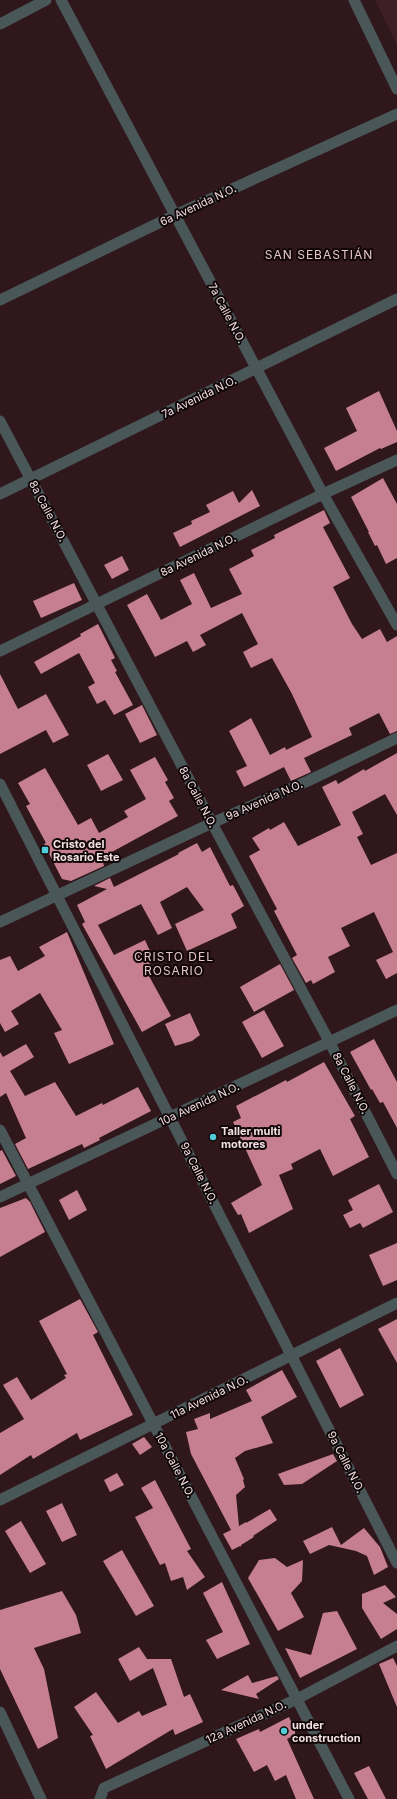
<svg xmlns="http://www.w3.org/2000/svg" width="397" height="1799" viewBox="0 0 397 1799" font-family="Inter,sans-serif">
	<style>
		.built { fill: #3e1f27 }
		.building { fill: #c67f8f }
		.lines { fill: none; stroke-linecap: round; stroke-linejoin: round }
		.minor { stroke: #4a5759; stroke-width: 11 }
		.tertiary { stroke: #4a5759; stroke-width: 11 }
		.poi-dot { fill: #52cbd9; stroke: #100608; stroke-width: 1.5 }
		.labels { text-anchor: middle; stroke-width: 4; stroke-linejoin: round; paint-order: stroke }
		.street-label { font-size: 11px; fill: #f2e0e3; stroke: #100608 }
		.poi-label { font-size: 11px; font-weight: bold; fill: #f2e0e3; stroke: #100608; text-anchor: start }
		.neighbourhood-label { font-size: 12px; letter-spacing: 1px; fill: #e6c4cb; stroke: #100608 }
	</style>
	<rect width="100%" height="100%" fill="#2f171c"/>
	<path class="built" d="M375,0H397V45Z"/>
	<path class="building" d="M379,391L397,431V442L381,449L380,448L336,471L324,448L357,431L346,408Z
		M383,478L397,504V558L386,564L377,545L375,546L368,532H369L351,497Z
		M252,490L260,506L180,547L173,533L192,524L191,521L210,512L206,505L233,491L239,503Z
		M324,510L330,523L323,527L350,578L333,587L352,624L362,639L380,629L387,642L397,636V731L390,734L379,713L349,728L352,735L304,758L311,772L291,781L284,767L244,787L236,771L247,766L229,731L251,718L270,755L285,747L286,750L312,737L292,694L272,658L251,668L243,652L258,644L242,613L200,635L206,645L193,652L187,641L155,657L127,605L147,594L161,620L192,604L180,580L194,573L211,608L242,594L229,569L254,556L251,550L275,538L274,535Z
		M122,556L129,570L112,579L104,565Z
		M74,583L82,600L41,618L33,601Z
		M98,624L115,658L111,660L117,671L115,672L133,705L114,715L105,700L97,704L88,687L95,683L79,653L41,674L34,662L81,636L80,634Z
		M0,674L18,709L46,694L69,735L53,743L46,730L0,754Z
		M142,705L157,735L140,743L125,714Z
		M397,753V815L385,794L352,812L363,834L357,837L371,865L397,853V973L386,979L376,960L393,952L374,912L341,928L350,946L328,957L335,972L313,984L311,980L306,983L292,958L297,955L274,911L277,909L249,856L260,850L252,838L269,828L270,830L284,822L298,846L341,825L322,787L336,780L338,784L364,769L365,771Z
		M108,754L123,780L101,791L87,765Z
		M155,757L168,780L165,782L174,798L169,801L178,816L110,853L112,857L103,862L104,866L71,881L62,879L44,844L46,843L26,806L30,804L18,783L45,768L78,825L91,818L99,833L128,817L124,811L146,799L130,770Z
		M197,843L202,852L210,847L230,886L233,885L244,906L231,914L237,928L187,951L175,924L204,910L187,887L160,902L172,928L158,935L141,904L98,925L114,955L145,940L154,960L149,962L154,973L149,976L171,1016L142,1032L82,924L85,922L77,905L107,889L94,886L110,878L114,887L179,854L178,853Z
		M67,932L114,1044L69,1064L54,1033L62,1030L40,993L11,1011L19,1024L5,1032L0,1023V960L10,956L18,971L45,956L39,947Z
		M280,964L294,990L254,1012L240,987Z
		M264,1010L284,1046L262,1058L242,1022Z
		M190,1013L200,1035L192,1041L175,1046L165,1024Z
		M374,1039L397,1082V1128L383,1102L380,1103L372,1089L371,1090L350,1052Z
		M26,1044L34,1057L10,1071L25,1096L55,1082L76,1116L102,1103L103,1105L138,1087L151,1111L99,1138L100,1140L84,1148L82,1144L28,1169L15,1144L26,1138L6,1093L0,1097V1052L3,1057Z
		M324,1062L355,1116L350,1119L369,1157L333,1176L320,1149L291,1164L293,1169L279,1175L293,1209L249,1233L241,1214L238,1215L231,1203L262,1185L233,1122L241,1118L236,1106L286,1080L287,1082Z
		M2,1150L16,1176L0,1184V1151Z
		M379,1184L393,1212L363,1228L360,1223L350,1228L343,1215L353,1210L348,1200Z
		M77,1190L87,1210L69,1220L59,1200Z
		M26,1198L30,1202L45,1232L0,1257V1208Z
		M397,1243V1280L383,1286L369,1255Z
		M80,1299L98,1332L93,1335L133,1415L80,1440L77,1433L33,1459L31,1455L0,1475V1433L24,1419L3,1385L17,1377L31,1400L66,1378L64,1375L67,1374L39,1321Z
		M397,1319V1363L378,1329Z
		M340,1348L364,1395L340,1408L316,1361Z
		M282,1370L297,1397L261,1417L273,1443L245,1451L235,1458L244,1479L243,1480L245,1487L236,1495L239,1526L246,1522V1523L270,1509L277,1520L253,1536L254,1537L241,1545V1547L240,1546L232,1550L223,1534L231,1530L191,1454L186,1432L198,1429L194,1419L210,1413V1419L252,1401L246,1390Z
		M144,1437L152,1447L140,1455L132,1444Z
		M333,1454L337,1461L302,1484L284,1485L278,1474Z
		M117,1473L124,1485L110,1492L104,1480Z
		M155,1480L191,1549L187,1551L205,1577L187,1590L183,1577L171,1581L165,1563L160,1565L135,1517L153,1508L141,1488Z
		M62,1503L77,1535L62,1542L46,1511Z
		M21,1521L46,1564L30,1573L5,1531Z
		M332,1527L341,1545L364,1528L380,1547L388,1567L374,1575L367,1556L356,1551L329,1545L310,1554L303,1541Z
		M122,1550L154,1606L136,1616L103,1561Z
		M275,1558L287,1567L303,1560L302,1581L291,1593L304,1617L278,1631L248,1578L259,1560Z
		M222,1582L250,1644L217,1659L206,1640L223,1632L203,1593Z
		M385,1585L396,1597L383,1603L397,1614V1629L381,1639L362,1608V1594Z
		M62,1591L76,1615L81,1633L34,1648L44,1669L58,1738L38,1749L0,1669V1610Z
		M337,1611L357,1649L300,1678L285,1648L311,1655L323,1613Z
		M139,1647L147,1659H171L184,1697L190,1694L203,1722L175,1735L173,1729L106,1769L90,1736L93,1735L74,1707L96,1692L118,1723L139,1711L142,1716L167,1705L153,1668L130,1681L118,1659Z
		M393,1658L397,1666V1707L379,1664Z
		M248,1675L252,1683L277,1676L279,1679L256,1694L259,1699L221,1690Z
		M289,1717L295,1730V1735L287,1739L314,1799H296L286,1775L275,1781L267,1765L254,1772L236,1739L259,1729L260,1732Z
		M369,1766L386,1799H368L354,1773Z"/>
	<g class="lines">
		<path class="minor" d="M61,0L323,494L397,625
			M0,300L175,215L397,114
			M0,421L212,823L330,1043L397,1174
			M0,494L397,299
			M0,651L323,494L397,460
			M0,922L212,823L308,781L397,738
			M0,1130L349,1799
			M0,1197L397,1010
			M0,1500L397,1303
			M0,1712L41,1799
			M100,1799L104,1788L297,1699L397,1646"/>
		<path class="tertiary" d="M354,0L397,89
			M0,24L46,0
			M0,784L397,1563"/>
	</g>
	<g class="poi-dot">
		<rect x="41" y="846" width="8" height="8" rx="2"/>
		<circle cx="213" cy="1137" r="4"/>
		<circle cx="284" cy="1731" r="4"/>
	</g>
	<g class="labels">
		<g class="street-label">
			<text transform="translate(198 205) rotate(-25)" y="4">6a Avenida N.O.</text>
			<text transform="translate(227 313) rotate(62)" y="4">7a Calle N.O.</text>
			<text transform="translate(199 397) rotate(-26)" y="4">7a Avenida N.O.</text>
			<text transform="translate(48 511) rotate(62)" y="4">8a Calle N.O.</text>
			<text transform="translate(198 555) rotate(-26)" y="4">8a Avenida N.O.</text>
			<text transform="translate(198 797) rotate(62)" y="4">8a Calle N.O.</text>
			<text transform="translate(264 800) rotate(-24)" y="4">9a Avenida N.O.</text>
			<text transform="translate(351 1083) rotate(63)" y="4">8a Calle N.O.</text>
			<text transform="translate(199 1104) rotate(-25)" y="4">10a Avenida N.O.</text>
			<text transform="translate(199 1173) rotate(63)" y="4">9a Calle N.O.</text>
			<text transform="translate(209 1397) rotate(-26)" y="4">11a Avenida N.O.</text>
			<text transform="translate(346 1462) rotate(63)" y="4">9a Calle N.O.</text>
			<text transform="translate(175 1465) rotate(62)" y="4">10a Calle N.O.</text>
			<text transform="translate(246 1722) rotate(-25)" y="4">12a Avenida N.O.</text>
		</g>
		<g class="poi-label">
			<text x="53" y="848">Cristo del<tspan x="53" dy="13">Rosario Este</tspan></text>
			<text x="221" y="1135">Taller multi<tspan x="221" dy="13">motores</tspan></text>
			<text x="292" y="1729">under<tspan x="292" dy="13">construction</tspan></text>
		</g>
		<g class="neighbourhood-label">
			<text x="319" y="259">SAN SEBASTIÁN</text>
			<text x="174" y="961">CRISTO DEL<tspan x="174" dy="14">ROSARIO</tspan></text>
		</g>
	</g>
</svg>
